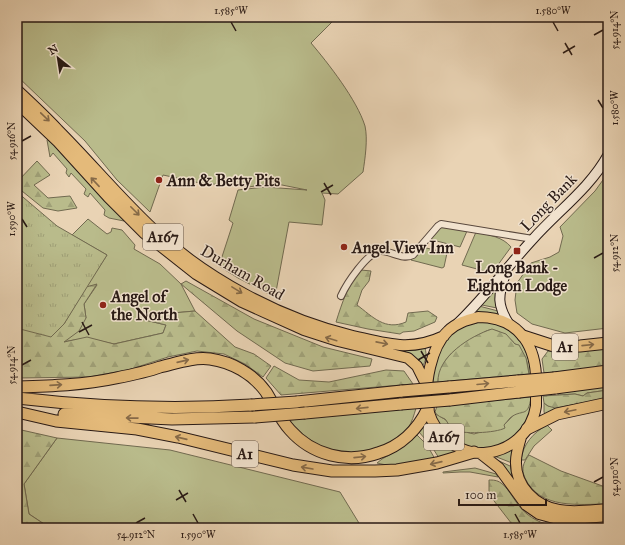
<svg xmlns="http://www.w3.org/2000/svg" width="625" height="545" viewBox="0 0 625 545" font-family="'IM FELL Great Primer',serif">
	<style>
		.green { fill: #b9bb8b; stroke: #716a50 }
		.forest { fill: url(#forest-firs); stroke: #716a50 }
		.park { fill: url(#park-tufts); stroke: #716a50 }
		.lines { fill: none; stroke-linecap: round; stroke-linejoin: round }
		.minor-casing { stroke: #59483d; stroke-width: 8 }
		.secondary-casing { stroke: #291a15; stroke-width: 11 }
		.primary-casing { stroke: #291a15; stroke-width: 12 }
		.trunk-casing { stroke: #291a15; stroke-width: 13 }
		.minor { stroke: #f1e2ce; stroke-width: 6 }
		.secondary { stroke: #f1e2ce; stroke-width: 9 }
		.primary { stroke: #e4ba7a; stroke-width: 10 }
		.trunk { stroke: #e4ba7a; stroke-width: 11 }
		.trunk-bridge-casing { stroke: #291a15; stroke-width: 13; stroke-linecap: butt }
		.trunk-bridge { stroke: #e4ba7a; stroke-width: 11 }
		.oneway { stroke: #866a48 }
		.ticks { fill: none; stroke: #291a15; stroke-width: 1.5 }
		.poi-dot { fill: #8f2418; stroke: #f1e2ce; stroke-width: 1.5 }
		.labels { text-anchor: middle; stroke-width: 3; stroke-linejoin: round; paint-order: stroke }
		.shield { fill: #f1e2ce; stroke: #65564c; stroke-width: 1 }
		.shield-label { font-size: 15px; font-weight: bold; fill: #291a15 }
		.poi-label { font-size: 16px; font-weight: bold; fill: #291a15; stroke: #f1e2ce; text-anchor: start }
		.street-label { font-size: 16px; fill: #291a15; stroke: #f1e2ce }
		.neatline { fill: none; stroke: #291a15; stroke-width: 1.5 }
		.ticks-label { font-size: 10px; text-anchor: middle; fill: #291a15 }
	</style>
	<defs>
		<pattern id="forest-firs" width="22" height="20" patternUnits="userSpaceOnUse"><rect width="22" height="20" fill="#b9bb8b"/><path d="M5 1l3.5 6h-7zM16 11l3.5 6h-7z" fill="#9fa077"/></pattern>
		<pattern id="park-tufts" width="24" height="20" patternUnits="userSpaceOnUse"><rect width="24" height="20" fill="#b9bb8b"/><path d="M3 7l-1-3M5 7V3M7 7l1-3M15 17l-1-3M17 17v-4M19 17l1-3" fill="none" stroke="#9fa077"/></pattern>
	</defs>
	<rect width="100%" height="100%" fill="#e9d3b4"/>
	<filter id="stains"><feTurbulence type="fractalNoise" baseFrequency=".005" numOctaves="4"/><feColorMatrix values="0 0 0 0 .2 0 0 0 0 .09 0 0 0 0 .02 0 0 0 .5 -.17"/></filter>
	<radialGradient id="worn" r=".72"><stop offset=".6" stop-color="#630" stop-opacity="0"/><stop offset="1" stop-color="#630" stop-opacity=".3"/></radialGradient>
	<path class="green" d="M21,17H337L311,43C328,63 357,100 365,126C368,139 365,159 363,172L338,194L322,193L325,200L322,225L289,222L275,297L238,278L219,266L233,223L229,220L238,190L265,187L307,190L272,183L249,187L200,183L163,175L150,212L117,180L85,141L17,76V19Z
		M49,138L125,220L124,221L109,218L104,215L105,210L90,193L88,197L84,194L86,189L71,173L69,177L66,173L67,169L53,153L50,157L47,140Z
		M608,173V328L565,333L532,324L517,313L515,300L517,283L531,263L550,257L559,252L563,236L560,227L595,191Z
		M88,219L107,234L111,232L112,228L122,230L135,245L134,249L160,264L181,284L195,311L140,316L141,319L166,325L163,333L114,344L87,338L62,342L86,318L84,304L97,285L86,287L107,255L72,235Z
		M442,227L467,231L460,247L429,239Z
		M476,232C489,235 503,237 511,247L492,273L462,265Z
		M422,247L447,253L444,267L442,268L411,260Z
		M501,280L497,308L482,305L481,304Z
		M479,306L498,311L499,315L498,316L472,315Z
		M482,322C515,324 528,344 531,374H529C528,369 528,364 526,359C521,348 505,331 492,330C487,329 480,335 476,337C461,346 449,351 442,367C440,372 438,377 438,382H433C434,351 448,325 482,322Z
		M388,348L407,350L425,348C427,355 426,361 422,367Z
		M608,386V390L587,393L583,396L575,394L558,395V393Z
		M531,397C531,403 531,410 530,415C525,429 515,438 503,443C499,445 495,448 491,448C467,454 444,437 435,416L436,414L446,420L452,429L474,434L504,425Z
		M592,402L545,414L544,412V403L548,406Z
		M416,408C414,415 412,422 408,428C393,449 355,457 331,450C314,445 300,433 289,420Z
		M426,420L440,441L458,453L439,458L432,447L419,432Z
		M547,425L552,430L534,446L525,460H521C523,444 533,433 547,425Z
		M417,435L427,445L435,459L391,466L377,463L382,459L400,449Z
		M57,438L170,450L340,492L362,528H50L29,514L24,484Z
		M515,448L512,463L494,456Z
		M495,460H497L510,466H512L546,510L542,512Z
		M475,468L496,474L498,477L470,472H460L443,473V472Z"/>
	<path class="forest" d="M37,161L50,175L34,185L48,198L70,196L77,208L58,211L43,208L17,187V182Z
		M361,270L371,271L369,281L362,290L357,305C373,317 385,331 406,322L408,313L428,311L437,317L435,322L414,331L403,332L400,334L368,329L336,322C342,303 348,284 361,270Z
		M186,281L254,319L323,347L372,359L370,366L313,371L285,363L237,331L181,284Z
		M97,284L84,304L86,318L79,331L64,342L87,337L114,344L163,333L166,325L141,319L139,316L195,311L235,347L254,354L271,366L263,377L245,364L224,354L197,351L168,357L128,370L89,377L17,378V327L20,329L64,324L86,287Z
		M492,329L506,334L515,344L519,345L526,358L529,374L438,382C437,357 470,336 492,329Z
		M608,348V367L544,373L542,359L548,351H563Z
		M274,366L299,380L329,382L386,370L404,371L413,384L281,395L266,378Z
		M608,390V398L555,408L548,406L544,403L543,396L575,394L583,396L587,393Z
		M531,397C528,419 522,408 510,418C508,420 506,423 504,425L505,428C496,433 461,435 452,429C449,427 448,422 445,419C441,417 437,416 435,412L437,406Z
		M17,429L57,438L24,484L29,514L50,528H17Z
		M529,455L561,471L608,488V504C579,504 540,510 525,478C521,469 523,463 529,455Z
		M489,480C493,480 497,480 501,483C510,489 516,506 527,514C550,533 581,526 608,523V528H515L491,497L489,491Z"/>
	<path class="park" d="M17,192L57,226L107,255L64,324L51,337L20,329L17,327Z"/>
	<g class="lines">
		<defs>
			<path id="minor" d="M341,296C346,285 368,250 382,251C393,252 403,260 413,255L438,226L441,224L533,239"/>
			<path id="secondary" d="M505,275C498,296 497,305 509,324
				M458,323C486,296 507,267 533,239C558,211 590,188 608,155"/>
			<path id="primary" d="M17,90C31,103 45,116 58,130C90,162 119,197 152,228C206,279 281,319 353,336C388,344 410,352 444,336
				M17,103L58,142L108,197L144,233L196,274L242,302L304,330L338,341L408,358L417,366L427,386
				M478,317C521,317 538,348 536,388C536,394 536,400 536,406C532,433 510,451 484,453C469,454 451,446 441,434C435,427 429,417 428,407C424,385 431,347 448,331C456,323 467,320 478,317Z
				M521,437C519,445 516,453 516,461C515,486 535,506 559,510C575,513 592,510 608,509
				M480,453L499,468L526,505L539,514L561,520L608,516"/>
			<path id="trunk" d="M523,336L557,347L580,346L608,343
				M554,378L608,371
				M17,387C50,386 84,385 116,378C131,375 146,372 160,367C177,363 193,357 210,359C232,362 253,374 266,392C274,405 280,419 290,430C312,455 347,464 378,453C401,446 418,429 428,408
				M449,387L518,381
				M555,388L608,381
				M17,398C95,407 173,410 251,405
				M450,400L519,392
				M297,402L402,391
				M17,412L56,421L137,429L178,437L293,465L332,471H375L397,470L437,463L474,452
				M305,413L401,404
				M64,414L172,419L255,417
				M527,429L557,414L608,403"/>
		</defs>
		<use href="#minor" class="minor-casing"/>
		<use href="#secondary" class="secondary-casing"/>
		<use href="#primary" class="primary-casing"/>
		<use href="#trunk" class="trunk-casing"/>
		<use href="#minor" class="minor"/>
		<use href="#secondary" class="secondary"/>
		<use href="#primary" class="primary"/>
		<use href="#trunk" class="trunk"/>
		<defs>
			<path id="trunk-bridge" d="M518,381L554,378
				M402,391L449,387
				M519,392L555,388
				M401,404L450,400
				M251,405L297,402
				M255,417L305,413"/>
		</defs>
		<use href="#trunk-bridge" class="trunk-bridge-casing"/>
		<use href="#trunk-bridge" class="trunk-bridge"/>
	</g>
	<defs><path id="oneway-shaft" d="M-6 0H5M1.5-3L5.5 0L1.5 3" fill="none" stroke-width="1.6" stroke-linecap="round" stroke-linejoin="round"/></defs>
	<g class="oneway">
		<use href="#oneway-shaft" transform="translate(45 117) rotate(44)"/>
		<use href="#oneway-shaft" transform="translate(95 182) rotate(-133)"/>
		<use href="#oneway-shaft" transform="translate(135 211) rotate(45)"/>
		<use href="#oneway-shaft" transform="translate(237 290) rotate(31)"/>
		<use href="#oneway-shaft" transform="translate(331 339) rotate(-163)"/>
		<use href="#oneway-shaft" transform="translate(382 343) rotate(11)"/>
		<use href="#oneway-shaft" transform="translate(588 345) rotate(-6)"/>
		<use href="#oneway-shaft" transform="translate(183 361) rotate(-13)"/>
		<use href="#oneway-shaft" transform="translate(483 384) rotate(-5)"/>
		<use href="#oneway-shaft" transform="translate(56 385) rotate(-4)"/>
		<use href="#oneway-shaft" transform="translate(362 408) rotate(174)"/>
		<use href="#oneway-shaft" transform="translate(570 411) rotate(168)"/>
		<use href="#oneway-shaft" transform="translate(132 418) rotate(-179)"/>
		<use href="#oneway-shaft" transform="translate(181 438) rotate(-167)"/>
		<use href="#oneway-shaft" transform="translate(360 457) rotate(-6)"/>
		<use href="#oneway-shaft" transform="translate(436 463) rotate(167)"/>
		<use href="#oneway-shaft" transform="translate(307 468) rotate(-170)"/>
	</g>
	<path class="ticks" d="M231,22L236,31M553,22L558,31M594,35L603,30M565,43L572,55M563,53L575,46M598,100L603,108M22,141L31,136M324,183L331,195M321,192L333,185M22,219L27,227M594,258L603,253M82,322L89,335M79,332L92,325M421,351L428,363M418,360L430,353M22,365L31,360M594,482L603,477M179,490L186,502M176,500L188,493M193,514L198,523M515,514L520,523M136,523L145,518"/>
	<g class="poi-dot">
		<circle cx="159" cy="180" r="4"/>
		<circle cx="344" cy="247" r="4"/>
		<rect x="513" y="247" width="8" height="8" rx="2"/>
		<circle cx="103" cy="305" r="4"/>
	</g>
	<g class="labels">
		<g class="shield">
			<rect x="143" y="224" width="40" height="26" rx="3"/>
			<rect x="552" y="334" width="26" height="26" rx="3"/>
			<rect x="424" y="424" width="40" height="26" rx="3"/>
			<rect x="232" y="441" width="26" height="26" rx="3"/>
		</g>
		<g class="shield-label">
			<text x="163" y="242">A167</text>
			<text x="565" y="352">A1</text>
			<text x="444" y="442">A167</text>
			<text x="245" y="459">A1</text>
		</g>
		<g class="poi-label">
			<text x="167" y="186">Ann &amp; Betty Pits</text>
			<text x="352" y="253">Angel View Inn</text>
			<text x="517" y="273" text-anchor="middle">Long Bank -<tspan x="517" dy="18">Eighton Lodge</tspan></text>
			<text x="111" y="302">Angel of<tspan x="111" dy="18">the North</tspan></text>
		</g>
		<g class="street-label">
			<text transform="translate(548 202) rotate(-46)" y="6">Long Bank</text>
			<text transform="translate(243 272) rotate(30)" y="6">Durham Road</text>
		</g>
	</g>
	<rect width="625" height="545" fill="none" stroke="#e9d3b4" stroke-width="44"/>
	<g transform="translate(58 58) rotate(330)" stroke="#f1e2ce" stroke-width="3" paint-order="stroke">
	<path d="M0-3L7 15L0 10L-7 15Z" fill="#291a15"/>
	<text y="-6" font-size="11" font-weight="bold" text-anchor="middle" fill="#291a15">N</text>
	</g>
	<path d="M459 499v6h87v-6" fill="none" stroke="#291a15" stroke-width="2"/>
	<text x="465" y="499" font-size="12" fill="#291a15" stroke="#f1e2ce" stroke-width="3" paint-order="stroke">100 m</text>
	<rect x="22" y="22" width="581" height="501" class="neatline"/>
	<g class="ticks-label">
		<text x="231" y="14">1.585°W</text>
		<text x="553" y="14">1.580°W</text>
		<text transform="translate(614 30) rotate(-90)" y="4">54.914°N</text>
		<text transform="translate(614 108) rotate(-90)" y="4">1.580°W</text>
		<text transform="translate(11 141) rotate(-90)" y="4">54.916°N</text>
		<text transform="translate(11 219) rotate(-90)" y="4">1.590°W</text>
		<text transform="translate(614 253) rotate(-90)" y="4">54.912°N</text>
		<text transform="translate(11 365) rotate(-90)" y="4">54.914°N</text>
		<text transform="translate(614 477) rotate(-90)" y="4">54.910°N</text>
		<text x="136" y="538">54.912°N</text>
		<text x="198" y="538">1.590°W</text>
		<text x="520" y="538">1.585°W</text>
	</g>
	<rect width="100%" height="100%" filter="url(#stains)"/>
	<rect width="100%" height="100%" fill="url(#worn)"/>
</svg>
